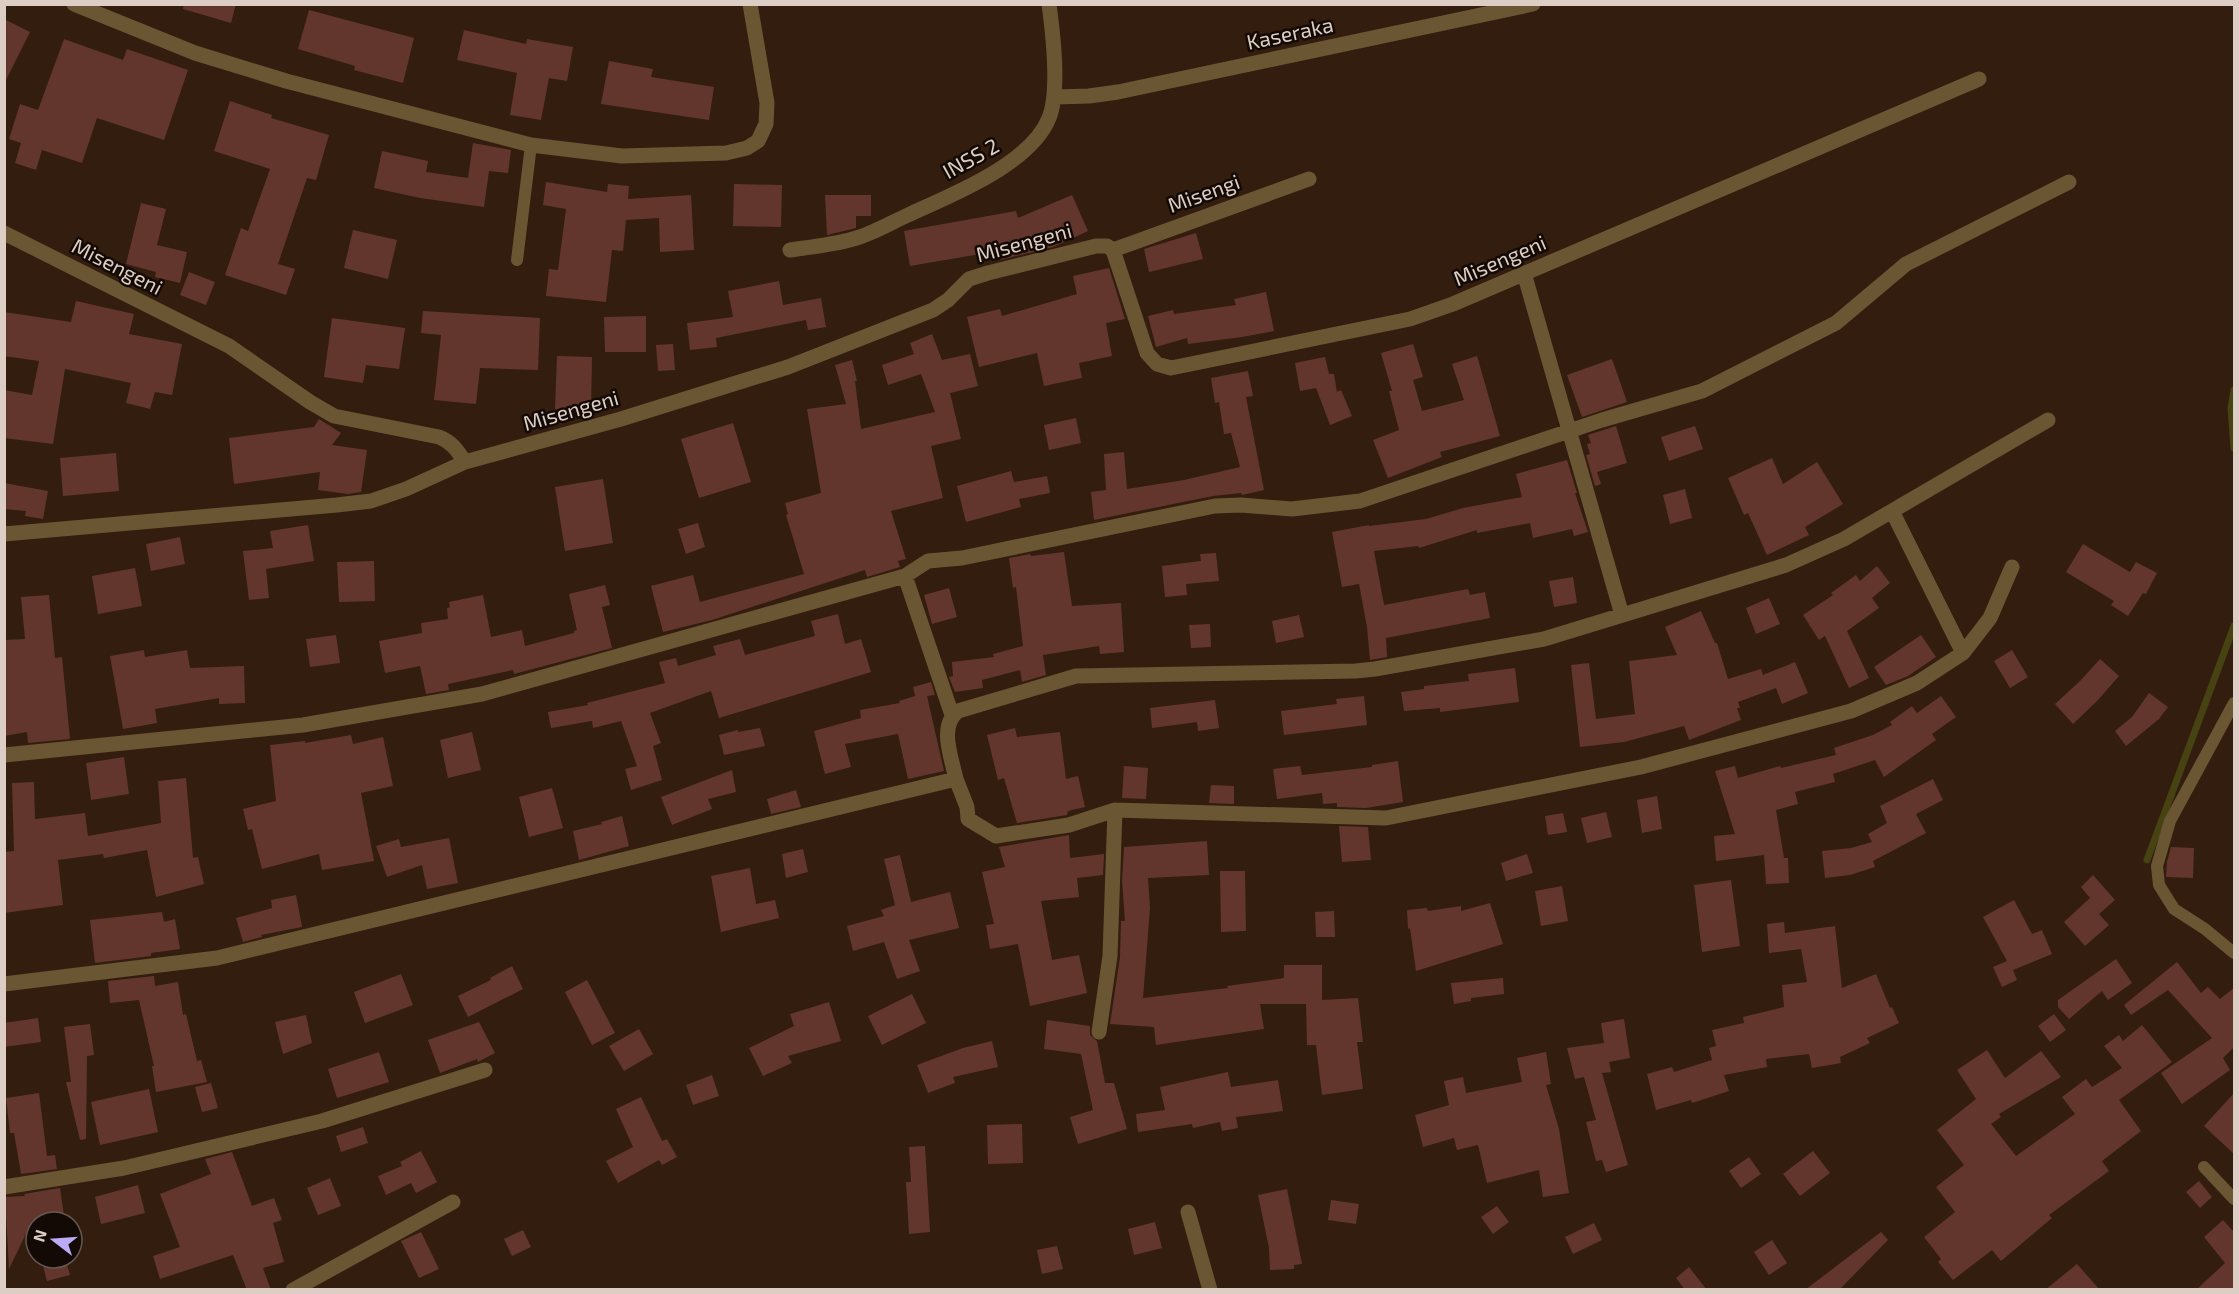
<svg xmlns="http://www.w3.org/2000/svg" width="2239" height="1294" viewBox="0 0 2239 1294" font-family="'Exo 2',sans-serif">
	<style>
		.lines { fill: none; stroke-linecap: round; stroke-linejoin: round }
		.stream { stroke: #464212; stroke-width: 7 }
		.building { fill: #63362d }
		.lane { stroke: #6b5634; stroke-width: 12 }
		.street { stroke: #6b5634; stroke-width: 15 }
		.labels { text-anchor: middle; stroke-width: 5; stroke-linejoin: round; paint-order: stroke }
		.street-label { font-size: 21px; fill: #ddcec5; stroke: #140a05 }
	</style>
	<rect width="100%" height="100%" fill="#331d0e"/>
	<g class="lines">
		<path class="stream" d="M2234,390L2231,408L2234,448
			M2147,860L2234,626"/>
	</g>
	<path class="building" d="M184,4H236L231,23L183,9Z
		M309,10L414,38L403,83L354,70L355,66L298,49Z
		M4,19L30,32L4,84Z
		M464,30L526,44L527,39L573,47L567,81L549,78L541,120L510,115L517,73L457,60Z
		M64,39L123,60L127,49L188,70L164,140L97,118L82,163L42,150L36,170L15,163L21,143L9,139L20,104L38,110Z
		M609,61L653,69L651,77L714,87L709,120L601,104Z
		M230,101L272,115L271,118L329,135L316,180L307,178L278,264L295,269L286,295L225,275L241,228L248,231L270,169L214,151Z
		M473,143L511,150L508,173L489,171L484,207L420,198L374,188L382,151L428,161L426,172L468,178Z
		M546,182L607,192L608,184L629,186L628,199L691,195L694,250L660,252L659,218L626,220L623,251L612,250L606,302L546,296L549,269L558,270L566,209L543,205Z
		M734,184L782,185L781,227L733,226Z
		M825,195H871V216H856V228L827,235Z
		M1072,195L1088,231L1053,247L1000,260L998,251L910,266L904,231L1016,211L1018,218Z
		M141,203L166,209L157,245L187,252L180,283L155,277L156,272L126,264Z
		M353,230L397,240L388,279L344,268Z
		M1196,233L1203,259L1149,272L1144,249Z
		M1109,268L1125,319L1106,323L1112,356L1079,363L1082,378L1044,386L1037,353L979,367L967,317L1000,309L1002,316L1077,294L1073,276Z
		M189,272L215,282L206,305L180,295Z
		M779,281L783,305L821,298L826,327L808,330L806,320L716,338L717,347L690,350L687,323L733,317L728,291Z
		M1266,292L1274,331L1242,337L1188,344L1187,338L1156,347L1148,316L1173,310L1174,314L1236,305L1234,299Z
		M76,301L134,314L129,334L182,344L172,395L155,392L150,409L126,403L131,383L65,369L53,444L4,438V390L32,395L39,361L4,356V312L71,322Z
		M423,311L540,318L538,370L480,368L476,404L434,400L441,335L421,333Z
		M646,316V352H605L604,317Z
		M332,318L405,328L399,369L366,365L363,383L324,377Z
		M932,334L942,360L970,354L978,386L950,393L961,439L931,446L943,498L891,511L906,559L898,561L900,567L867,577L865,570L712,620L663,632L651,586L693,575L700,602L804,574L786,515L788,514L785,503L821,493L807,409L846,404L835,365L852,360L857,381H855L861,429L935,412L921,374L888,385L882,365L914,354L910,343Z
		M673,344L675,370L658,371L656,345Z
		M1413,344L1423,377L1413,380L1422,411L1464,400L1452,364L1477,356L1500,436L1440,452L1442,457L1388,478L1373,440L1399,430L1389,391H1392L1381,353Z
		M557,356L592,357L591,410L555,409Z
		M1325,357L1329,374H1334L1337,392L1341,390L1352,416L1330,425L1316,388L1300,391L1295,363Z
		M1612,359L1627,402L1582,417L1567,375Z
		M1248,371L1253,396L1246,397L1264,490L1242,495L1241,493L1213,496L1094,520L1091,492L1106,490L1104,454L1124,452L1127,489L1184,480L1240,467L1231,433L1224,434L1219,402L1215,403L1211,378Z
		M1076,418L1081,443L1049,450L1044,425Z
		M319,419L341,433L332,445L367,450L361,492L348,494L318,490L320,472L234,484L229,438L314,427Z
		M733,423L751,482L699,498L681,439Z
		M1616,426L1627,463L1597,472L1601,484L1595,486L1586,455L1590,454L1587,444L1591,443L1588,435Z
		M1695,426L1703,449L1669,461L1661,437Z
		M116,453L119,491L63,496L60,458Z
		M1772,458L1783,484L1817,462L1843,504L1805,527L1809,535L1767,555L1748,513L1744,515L1728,478Z
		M1567,460L1577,493H1575L1588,532L1574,536L1572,529L1533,538L1530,523L1477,533V530L1419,548L1418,546L1374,551L1384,605L1468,589L1470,595L1485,592L1490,618L1386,638L1387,657L1370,660L1367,627L1359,584L1342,587L1332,532L1369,525V526L1426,519L1463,508L1522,497L1516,474Z
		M1011,471L1014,482L1047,476L1050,493L1019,499L1021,507L966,522L957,486Z
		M603,479L613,543L565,551L555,487Z
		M4,483L48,491L43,519L25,516L26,511L4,509Z
		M1685,489L1692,518L1670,524L1663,495Z
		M698,523L705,547L686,554L678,529Z
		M308,525L314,561L266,569L269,598L249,600L243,551L273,548L270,531Z
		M180,537L185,564L151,571L146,544Z
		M2083,544L2130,572L2136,562L2157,573L2146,594L2143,593L2128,616L2111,605L2114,601L2066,572Z
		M1064,552L1072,606L1121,603L1124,652L1100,654L1099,646L1043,655L1046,675L1022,682L1020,670L982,680L983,688L955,692L949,677L953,676L952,662L994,657L993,654L1023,646L1016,587L1013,588L1009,558L1030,554L1031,556Z
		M1216,553L1219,581L1186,584L1187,595L1165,597L1162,566L1201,561L1200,554Z
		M374,561L375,601L339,602L337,562Z
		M1877,566L1890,583L1872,598L1879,608L1847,631L1869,678L1849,688L1825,636L1819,640L1803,615L1833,595L1831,593L1856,575L1860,581Z
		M135,568L142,606L98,614L92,576Z
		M1573,577L1577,603L1554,607L1549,581Z
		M605,585L610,605L602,607L612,648L514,674L513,670L448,684L449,690L426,694L420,666L385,673L379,641L422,633L421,623L448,619L447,608L450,607L449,602L483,595L491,637L522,630L525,646L574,633V631L577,630L569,594Z
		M949,588L957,617L932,624L924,595Z
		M49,595L55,658L62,657L70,739L28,743L27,732L4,736V640L25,639L21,597Z
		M1769,598L1780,624L1756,634L1746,608Z
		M1701,611L1715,643H1717L1728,679L1761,669L1763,675L1795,662L1808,693L1782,704L1776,688L1738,702L1740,708H1737L1741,720L1689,740L1684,726L1624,742L1580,747L1571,665L1589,663L1596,719L1635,714L1629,661L1677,655L1665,627Z
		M838,614L845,644L861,639L871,672L719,718L711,691L650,713L661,743L653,746L662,780L631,790L625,769L637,766L621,721L593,728L592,721L551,728L548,712L588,705L587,703L665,683L659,662L676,658L678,666L716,655L713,646L740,639L745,655L815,636L811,621Z
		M1299,615L1304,637L1276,643L1272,621Z
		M1210,624L1211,647L1191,648L1189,625Z
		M336,635L340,663L310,667L306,639Z
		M1921,635L1936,657L1908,676L1886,685L1874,667Z
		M144,650L145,657L187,650L190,668L244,666L245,703L219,704V698L155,709L157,723L123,729L110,656Z
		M2012,650L2028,677L2010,688L1994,661Z
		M2100,659L2119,676L2098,700L2073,724L2055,704L2080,681Z
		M1515,668L1519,702L1440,712V708L1404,711L1401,692L1424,689V686L1469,681L1468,674Z
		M931,682L935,695L927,696L944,771L908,779L898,734L845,744L851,767L825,774L814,731L861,718L860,710L900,703L899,701L915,696L913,687Z
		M2149,693L2168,707L2159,719L2126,746L2115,731L2132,717Z
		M1364,696L1367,725L1284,735L1281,711L1337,704L1336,699Z
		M1941,696L1956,717L1932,734L1936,740L1884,777L1875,760L1833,774L1835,782L1795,792L1798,804L1776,810L1784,858H1788L1789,883L1766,884L1764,855L1716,861L1714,836L1735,834L1715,771L1735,766L1738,778L1780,766L1781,768L1836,755L1834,748L1873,735L1892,725L1890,722L1912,706L1917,713Z
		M1215,700L1219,728L1198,731L1197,722L1152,728L1150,708Z
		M760,728L765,746L724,755L719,735L738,730V732Z
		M1015,728L1017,737L1060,732L1066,779L1078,776L1085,807L1068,811L1067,815L1017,823L1004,778L998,780L987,735Z
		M472,732L481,770L448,778L440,740Z
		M351,735L353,744L383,737L393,786L361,793L374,861L322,870L319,854L262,869L252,829L248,830L243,809L276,801L270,745L305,741V743Z
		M124,757L129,794L91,800L86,763Z
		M1398,761L1403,802L1366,808L1337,807V803L1323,804L1322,793L1277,799L1273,769L1300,766L1302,775L1372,767V765Z
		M1124,766L1148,768L1146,799L1122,798Z
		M732,770L736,792L708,799L712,809L672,825L661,797Z
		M186,778L193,858L198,857L204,884L156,897L147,850L104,858L103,854L58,860L63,905L4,913V852L14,851L12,783L34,782L35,819L85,813L88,836L161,823L158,781Z
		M1933,779L1943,800L1916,814L1926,833L1873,861L1875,867L1850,875L1825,878L1822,851L1851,848L1872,842L1868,834L1887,823L1880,806Z
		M1211,785L1234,786V804L1209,803Z
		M552,788L563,828L529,837L519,797Z
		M796,790L801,807L771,814L767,799Z
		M1657,796L1662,829L1642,833L1637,800Z
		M1606,812L1612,837L1587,843L1581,818Z
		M1563,813L1567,832L1548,835L1545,816Z
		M622,816L629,846L579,860L573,831L602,824L601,822Z
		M1339,826L1368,827L1371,860L1342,862Z
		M1069,835L1070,858L1104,854L1103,875L1077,878L1079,897L1041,901L1052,960L1079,955L1087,993L1030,1006L1018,944L990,949L986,925L994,924L982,872L1005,867L999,847Z
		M449,838L458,883L427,889L422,865L387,877L376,846L399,839L401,847Z
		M1207,841L1209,875L1148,878L1150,908L1143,998L1228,988L1227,986L1284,978V965H1322V1000L1358,998L1363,1042H1357L1363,1089L1322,1095L1316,1045H1307L1306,1004H1260L1264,1029L1156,1045L1154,1027L1110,1024L1120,957L1121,921H1125L1122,881L1124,847Z
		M2171,847L2194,848L2193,878L2166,877L2167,862Z
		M803,849L808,872L786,878L782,854Z
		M1527,854L1533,873L1506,881L1501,863Z
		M900,855L911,902L950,892L959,928L909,940L920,971L897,979L884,942L853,951L847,926L884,916L881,910L895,905L884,859Z
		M750,868L756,904L775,900L779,918L721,932L711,876Z
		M1220,871H1245L1246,931L1221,932Z
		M2093,875L2115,900L2099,914L2109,925L2085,946L2064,922L2090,898L2081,887Z
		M1731,880L1740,946L1702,952L1694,885Z
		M1562,886L1568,921L1541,926L1535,891Z
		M296,895L302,927L261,935L262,937L243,942L236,918L272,908L271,900Z
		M2014,900L2032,934L2042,930L2052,954L2013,970L2017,980L2002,987L1993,967L2007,961L1983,917Z
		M1490,903L1503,944L1416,971L1410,928L1408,929L1407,910L1427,908L1428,911L1461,906V911Z
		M1334,911L1335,937H1316L1315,912Z
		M162,912L164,922L175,919L180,949L151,953V956L95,963L90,920Z
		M1784,922L1785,933L1835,926L1842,988L1876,974L1890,1008L1892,1007L1899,1023L1867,1038L1870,1043L1840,1057L1841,1063L1812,1068L1809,1054L1766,1059L1767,1067L1724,1075L1729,1091L1692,1103L1691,1100L1656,1110L1647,1074L1672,1067L1674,1072L1712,1060L1709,1048L1716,1046L1712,1030L1744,1023L1743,1017L1784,1007L1782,985L1807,982L1801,949L1769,953L1767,924Z
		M2116,959L2132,983L2108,1000L2102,991L2069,1019L2058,1007V1000Z
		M2177,962L2201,993L2208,987L2220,999L2235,987V1046L2223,1058L2230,1070L2182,1104L2161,1073L2212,1038L2168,990L2131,1015L2124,1005Z
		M512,966L523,989L468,1017L458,996L491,980L490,978Z
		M401,974L413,1005L365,1023L354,992Z
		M154,976L155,986L178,982L183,1015L186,1014L197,1061L201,1060L207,1082L156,1092L152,1066H154L139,1000L110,1003L108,981Z
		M1503,978L1504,994L1471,998V1001L1454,1004L1451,983Z
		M587,980L615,1033L592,1045L565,992Z
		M912,994L926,1023L882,1045L868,1016Z
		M829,1002L841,1041L788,1056L792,1063L763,1076L749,1048L794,1026L790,1014Z
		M2054,1014L2066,1030L2050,1042L2038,1026Z
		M306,1015L312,1043L283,1054L275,1022Z
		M38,1018L41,1042L4,1047V1023Z
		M1624,1019L1630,1058L1609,1062L1611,1072L1602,1073L1628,1165L1606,1172L1602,1160L1596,1161L1586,1122L1596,1120L1584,1077L1575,1079L1567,1048L1604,1043L1601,1023Z
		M1047,1020L1090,1026V1035L1097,1041L1105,1083H1114L1127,1129L1078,1144L1070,1117L1093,1110L1081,1054L1044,1049Z
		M479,1022L495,1053L478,1062L477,1059L440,1073L428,1040Z
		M90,1024L94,1055L87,1056L86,1139L80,1140L66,1082H71L64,1027Z
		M2142,1025L2172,1062L2119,1100L2141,1131L2102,1161L2109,1171L2049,1215L2052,1218L2001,1261L1992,1250L1953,1280L1938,1262L1941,1259L1924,1237L1955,1212L1936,1187L1964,1165L1937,1130L1976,1099L1957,1070L1987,1050L2005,1078L2041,1051L2061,1077L1999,1114L2001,1117L1991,1124L2016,1156L2075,1114L2062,1097L2086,1079L2092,1087L2122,1068L2104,1046L2119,1035L2123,1041Z
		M639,1029L653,1054L624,1071L609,1046Z
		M992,1041L998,1067L953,1077L955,1083L928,1093L917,1065L963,1048Z
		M379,1052L389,1082L337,1098L328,1069Z
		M1546,1052L1551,1084L1546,1085L1559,1129L1569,1193L1543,1197L1539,1170L1487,1183L1478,1145L1457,1150L1454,1138L1423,1147L1415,1115L1449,1105L1444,1081L1463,1077L1466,1093L1522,1082L1517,1058Z
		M1228,1072L1231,1087L1278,1080L1283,1111L1236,1117L1238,1128L1222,1131L1220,1122L1193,1128L1192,1124L1138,1132L1136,1114L1165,1110L1160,1087Z
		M712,1075L719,1096L693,1105L686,1085Z
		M211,1083L218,1108L202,1112L195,1087Z
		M149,1089L158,1132L100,1145L91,1102Z
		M2235,1092V1155L2204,1126Z
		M39,1093L47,1156L55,1155L57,1169L21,1174L14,1133H10L6,1098Z
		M641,1097L662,1141L667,1139L677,1157L662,1165L659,1160L618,1183L606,1161L633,1147L616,1109Z
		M1022,1124L1023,1163L988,1164L987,1125Z
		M363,1127L368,1143L341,1152L336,1136Z
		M925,1146L930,1232L909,1234L906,1182H911L909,1147Z
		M421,1151L437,1182L416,1193L411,1183L386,1195L378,1176L402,1166L400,1162Z
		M1813,1151L1830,1173L1800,1196L1783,1174Z
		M232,1152L252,1206L274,1198L282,1220L273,1223L284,1262L263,1268L271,1290H247L233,1255L160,1279L153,1256L180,1247L160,1194L211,1174L205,1159Z
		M1749,1157L1761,1174L1741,1188L1729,1171Z
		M330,1178L341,1206L318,1215L307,1188Z
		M2199,1181L2212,1197L2200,1208L2186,1192Z
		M138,1185L145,1213L101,1224L95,1197Z
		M60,1188L64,1216L55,1217L56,1222L32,1221L9,1269L5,1197L25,1196L24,1194Z
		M1287,1189L1302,1264L1294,1265V1269L1270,1270L1269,1248L1258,1195Z
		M1331,1200L1359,1204L1356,1224L1328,1220Z
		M1497,1206L1509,1222L1493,1234L1481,1217Z
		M2223,1220L2235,1233V1290H2196L2225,1263L2204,1237Z
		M1155,1222L1162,1248L1134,1255L1128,1229Z
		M1594,1223L1602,1240L1573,1254L1565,1237Z
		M523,1230L531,1247L512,1256L504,1239Z
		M421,1232L439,1269L419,1278L401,1241Z
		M1881,1232L1888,1240L1839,1290H1805Z
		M1772,1240L1787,1263L1769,1275L1754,1252Z
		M1057,1246L1063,1269L1042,1274L1037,1250Z
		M41,1258H65L70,1275L47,1281Z
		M2077,1264L2100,1290H2045Z
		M1689,1267L1707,1290H1685L1676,1278Z"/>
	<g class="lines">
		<path class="lane" d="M517,260L531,145
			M2234,703L2170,821L2157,866L2159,885L2174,909L2205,929L2234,953
			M2204,1167L2234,1199"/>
		<path class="street" d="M74,4L195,53L286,81L531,145L622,156L726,153L747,148L758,141L766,124L767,103L750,4
			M1055,97L1089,96L1118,92L1533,4
			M4,233L229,346L310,402L334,416L439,437C452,442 457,450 465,462L621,419L788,367L933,310L948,300L969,279L988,273L1096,246H1107L1113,250L1147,353L1157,364L1171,368L1410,319L1453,304L1979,79
			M790,250C811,247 832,245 853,239C872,234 890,223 908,215C951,195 1030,165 1049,118C1060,91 1053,34 1049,4
			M1113,250L1309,179
			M1524,273L1622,615
			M1892,511L1963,653
			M4,534L337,505L371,501L406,489L465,462
			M905,576L952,715
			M4,755L303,725L482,694L905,576L928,561L962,558L1215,506L1241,505L1292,509L1360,501L1602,420L1702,391L1836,323L1906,264L2069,182
			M956,779C952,759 938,726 958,711L1076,676L1356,671L1375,669L1544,639L1786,565L1844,539L2048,420
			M4,984L217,958L956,779L967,807L968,819L996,836L1069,825L1115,810L1386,818L1641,767L1851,711L1917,683L1963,653L1990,618L2012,567
			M1099,1032L1110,956L1115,810
			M4,1187L124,1168L322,1121L485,1070
			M1188,1212L1210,1290
			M293,1290L453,1202"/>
	</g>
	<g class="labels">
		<g class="street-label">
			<text transform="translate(1290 34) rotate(-12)" y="7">Kaseraka</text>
			<text transform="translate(971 159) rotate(-29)" y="7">INSS 2</text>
			<text transform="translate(1204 194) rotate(-20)" y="7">Misengi</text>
			<text transform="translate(1024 243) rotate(-15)" y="7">Misengeni</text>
			<text transform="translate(1500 261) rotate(-23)" y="7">Misengeni</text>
			<text transform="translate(117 267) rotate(27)" y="7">Misengeni</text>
			<text transform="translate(571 411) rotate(-16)" y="7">Misengeni</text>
		</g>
	</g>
	<rect width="2239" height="1294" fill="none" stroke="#ddcec5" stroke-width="12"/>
	<g transform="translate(54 1240) rotate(287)"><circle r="28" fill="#140a05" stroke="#645852" stroke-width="1.5"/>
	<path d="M0-4.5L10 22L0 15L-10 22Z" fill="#bbaaf6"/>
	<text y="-9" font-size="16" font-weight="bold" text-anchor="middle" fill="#ddcec5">N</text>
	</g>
</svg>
